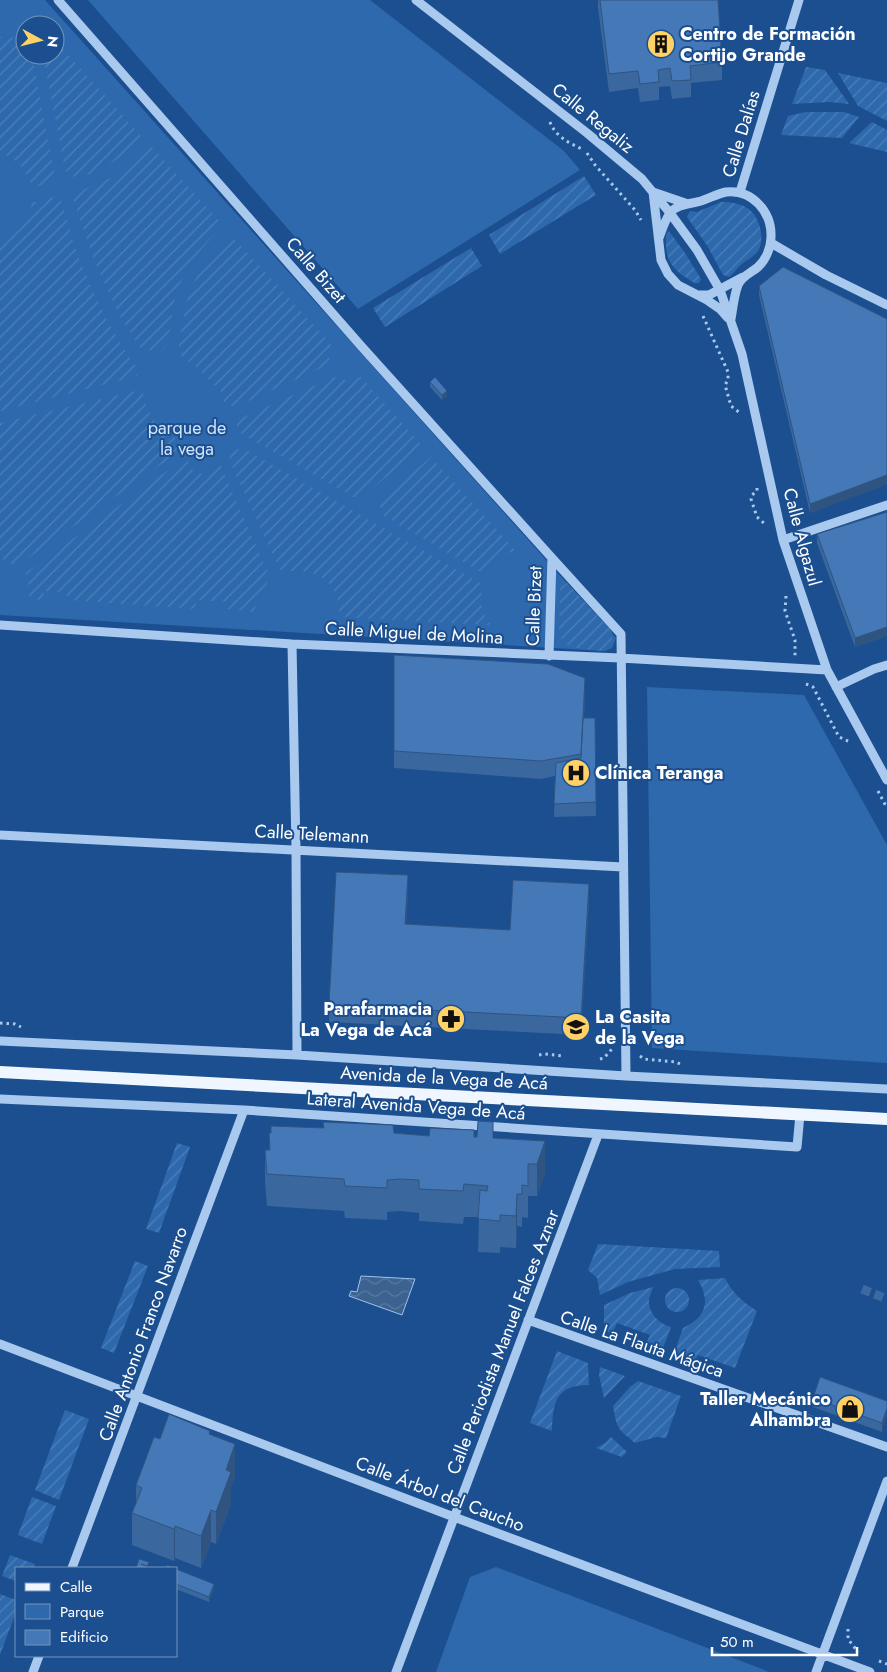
<svg xmlns="http://www.w3.org/2000/svg" width="887" height="1672" viewBox="0 0 887 1672" font-family="Jost,sans-serif">
	<style>
		.green { fill: #2e69ad; fill-rule: evenodd }
		.garden { fill: url(#garden-furrows) }
		.water { fill: url(#water-waves); stroke: #9cc4f0 }
		.lines { fill: none; stroke-linecap: round; stroke-linejoin: round }
		.minor-tunnel { stroke: #3d69a0; stroke-width: 9; stroke-dasharray: 9 4.5; stroke-linecap: butt }
		.path { stroke: #a9c9ee; stroke-width: 3; stroke-dasharray: 2.5 4; stroke-linecap: butt }
		.minor { stroke: #a9c9ee; stroke-width: 9 }
		.major { stroke: #f0f6ff; stroke-width: 12 }
		.wall { fill: #3a679d }
		.shaded-wall { fill: #305480 }
		.building { fill: #4478b7; stroke: #305480 }
		.labels { text-anchor: middle; stroke-width: 4; stroke-linejoin: round; paint-order: stroke }
		.poi-label { font-size: 18px; font-weight: bold; fill: #fff; stroke: #1b4f8f; text-anchor: start }
		.street-label { font-size: 18px; fill: #fff; stroke: #1b4f8f }
		.park-label { font-size: 18px; fill: #cfe3fa; stroke: #1b4f8f }
	</style>
	<defs>
		<pattern id="garden-furrows" width="10" height="10" patternUnits="userSpaceOnUse" patternTransform="scale(1.25)"><rect width="10" height="10" fill="#2e69ad"/><path d="M-1 1l2-2M0 10L10 0M9 11l2-2" fill="none" stroke="#4d80b9"/></pattern>
		<pattern id="water-waves" width="16" height="10" patternUnits="userSpaceOnUse" patternTransform="scale(1.25)"><rect width="16" height="10" fill="#3c6290"/><path d="M0 5q4-4 8 0t8 0" fill="none" stroke="#597aa1"/></pattern>
	</defs>
	<rect width="100%" height="100%" fill="#1b4f8f"/>
	<path class="green" d="M0,0H45L616,638L612,648L605,651L0,615ZM25,25H55V55H25Z
		M88,0H370L564,151L580,170L358,309Z
		M647,687L804,695L887,845V1063L652,1048Z
		M496,1567L767,1671L768,1672H436L470,1577Z"/>
	<path class="garden" d="M19,36L25,37V55H32L54,173L51,183L35,187L32,185C23,169 19,159 0,153V37L11,38Z
		M55,40L143,138C124,154 95,181 69,176L65,169L43,55H55Z
		M806,67L825,70L849,104L830,102L792,104Z
		M838,73L887,83V121L858,106Z
		M806,112H844L859,117L842,138L781,135L788,116Z
		M872,122L887,130V152L849,143Z
		M151,146L223,225L196,255L177,289L171,320L169,342L162,350L152,351L139,347L118,313L94,260L74,202V195L78,192L113,177L129,167Z
		M584,176L596,195L500,254L489,235Z
		M51,197L61,201C66,215 70,230 74,245C88,283 112,335 137,368V376L0,411V239C17,235 30,219 32,202H38Z
		M721,202C730,202 740,203 747,208C759,215 764,235 760,247C757,255 749,259 743,263C738,267 734,273 729,277L723,275L708,247L687,217L690,211L697,212Z
		M669,231L685,253L701,279L699,283C694,284 693,282 688,279C669,267 665,257 666,235Z
		M232,236L331,344L328,351L330,364L237,406L225,405L221,392L195,366L180,355C178,347 180,340 181,332C183,320 185,306 189,294C196,273 215,249 232,236Z
		M471,248L482,266L385,327L373,308Z
		M334,377C344,381 351,381 361,377L420,443L419,450L362,497H353L237,431V420Z
		M136,391L143,393C146,407 153,423 165,432C169,435 176,436 177,442C178,445 176,451 176,454L21,563L14,565L0,558V423Z
		M243,448L482,584C481,603 479,609 491,625L339,617C340,591 328,573 300,571C293,571 287,571 280,570L229,460L231,451Z
		M431,457L516,551C498,555 495,559 486,575L382,515L379,502Z
		M184,459L188,460C190,470 194,474 205,474L213,465L217,462L220,464L268,573L266,589C256,593 256,602 255,612L227,609L228,602L196,600L195,609L67,600V592L44,591L43,600L29,599L30,589L25,576L27,572Z
		M567,583L612,631V643L602,651L569,647L559,636L560,588Z
		M177,1143L190,1147L159,1233L146,1229Z
		M598,1244L719,1251L720,1267L675,1269L628,1282L600,1295L597,1278L588,1270Z
		M135,1261L148,1266L114,1353L101,1348Z
		M725,1278C732,1293 743,1302 757,1311L735,1368L698,1355L693,1363L673,1356L683,1328C706,1317 711,1302 698,1280Z
		M653,1287C652,1291 650,1295 649,1299C648,1313 659,1324 671,1327L662,1351L645,1346L650,1335L617,1323L612,1334L604,1330V1305L630,1293Z
		M665 1300a12 12 0 1 1 24 0a12 12 0 1 1-24 0Z
		M557,1351L588,1363L589,1385C555,1385 553,1403 552,1431L530,1423Z
		M600,1367L625,1376L604,1398L599,1375Z
		M638,1381L681,1396L666,1438L656,1437L635,1443C617,1428 617,1429 613,1406L630,1387Z
		M65,1410L89,1419L59,1500L35,1490Z
		M611,1437L627,1452L622,1457L596,1448L605,1443Z
		M32,1497L56,1506L42,1544L18,1535Z
		M10,1555L35,1564L33,1568H16V1581L2,1576Z
		M0,1594L16,1600V1612L0,1655Z"/>
	<path class="water" d="M361,1276L415,1279L402,1315L349,1296L351,1291L357,1292Z"/>
	<g class="lines">
		<path class="minor-tunnel" d="M862,1289L887,1299"/>
		<path class="path" d="M550,122C555,136 569,143 582,149
			M587,153L595,165L635,210L641,220
			M703,316L728,372V380L725,385L731,406L740,413
			M757,488V491L752,495L751,499L757,517L765,524
			M786,596L785,611L795,640V656
			M806,684L813,687L839,737L850,742
			M878,791L887,808
			M0,1023L15,1024L21,1027
			M539,1055L545,1054L562,1056
			M640,1056L644,1059L676,1062L680,1064
			M600,1059L604,1058L612,1049
			M848,1629V1639L858,1652
			M879,1661L887,1664"/>
		<path class="minor" d="M58,0L362,347L552,558L549,656
			M416,0L587,133L642,179L670,213L697,250L720,290L742,354L783,540L827,670L887,780
			M653,192L661,260L668,274L678,285L707,300L720,309L728,318
			M653,192L688,204
			M740,192L799,0
			M659,238C662,230 665,220 670,213C677,204 691,204 701,201C710,198 717,194 726,192C752,189 772,212 771,237C771,247 766,260 758,267C751,273 742,276 738,285C734,295 733,308 731,319
			M771,243L826,275L887,305
			M698,295H709L743,277
			M783,540L887,505
			M552,558L621,634L626,1076
			M0,625L292,644L620,658L827,670
			M292,644L296,849L297,1055
			M836,687L874,669L887,665
			M0,835L623,867
			M0,1041L297,1055L626,1076L887,1089
			M0,1099L244,1110L797,1147L800,1114
			M528,1320L887,1447
			M0,1344L454,1517L870,1672
			M72,1568L244,1110
			M33,1672L39,1656
			M396,1672L598,1135
			M816,1672L887,1481"/>
		<path class="major" d="M0,1072L887,1119"/>
	</g>
	<path class="wall" d="M598,0H718L722,62V80L691,83V97L672,99L670,86L659,87V100L640,102L638,88L609,92L598,8Z
		M759,286L887,319V484L810,513L759,295Z
		M430,382L447,396L442,400L430,387Z
		M887,512V636L855,647L817,543V534Z
		M394,655L585,695L584,718H595L596,816L554,817L555,776L541,779L394,768Z
		M408,893L406,924L510,930L589,901L581,1035L329,1022V1005Z
		M269,1133H394L429,1136L474,1137L545,1141V1173L537,1196H528V1218L522,1217V1227L517,1226L516,1248L500,1247V1253L478,1252L479,1217H464L463,1224L419,1221V1213L400,1211L387,1212V1220L345,1218L344,1211L267,1206L265,1182V1150H269Z
		M813,1398L887,1401L882,1432L813,1407Z
		M210,1434L235,1477L231,1487V1504L216,1544L211,1542L201,1568L175,1558L174,1561L132,1545V1513L136,1503V1485Z
		M176,1569L214,1588L209,1602L176,1589Z"/>
	<path class="shaded-wall" d="M447,391V396L442,400V395Z
		M887,475V484L810,513V504Z
		M887,627V636L855,647V638Z
		M585,678V695L581,771Z
		M408,875V893L405,942V924Z
		M589,884V901L581,1035V1018Z
		M545,1141V1173L537,1196V1164Z
		M517,1194V1226L516,1248V1216Z
		M887,1408V1417L882,1432V1423Z
		M235,1444V1477L231,1487V1504L216,1544V1512L226,1470Z
		M211,1510V1542L201,1568V1536Z
		M175,1526V1558L174,1561V1529Z
		M214,1584V1588L209,1602V1597Z"/>
	<path class="building" d="M600,0H718L722,62L690,66L691,80L672,81L670,68L658,70L659,82L640,84L638,71L609,74Z
		M783,267L887,319V475L810,504L759,286Z
		M435,377L447,391L442,395L430,382Z
		M887,512V627L855,638L817,534Z
		M394,655L548,664L585,678L581,754L541,761L394,751Z
		M583,718H595L596,802L554,804L556,763L581,758Z
		M336,872L408,875L405,924L510,930L513,880L589,884L581,1018L329,1005Z
		M478,1121L493,1122V1138L545,1141L537,1164H528V1186L522,1185V1194H517L516,1216L500,1215V1221L478,1219L480,1190L487,1191L488,1186L464,1184L463,1191L419,1189V1180L400,1179L387,1180V1188L345,1186L344,1179L267,1174L265,1150H270L269,1133H271V1126L324,1128L323,1122L393,1125L394,1133L429,1136L430,1128L474,1130V1137H477Z
		M820,1377L887,1401V1408L882,1423L813,1398Z
		M169,1414L210,1431L209,1434L235,1444L226,1470L231,1472L216,1512L211,1510L201,1536L175,1526L174,1529L132,1513L142,1488L136,1485L154,1437L160,1439Z
		M139,1559L149,1562L147,1566L141,1564L151,1568H136Z
		M167,1565L174,1568H166Z
		M176,1569L214,1584L209,1597L176,1584Z"/>
	<defs>
		<symbol id="building-disc" viewBox="-11 -11 22 22"><circle r="9.5" fill="#ffd166" stroke="#1b4f8f"/><path d="M-4-6H4V6H1V3H-1V6H-4ZM-2.5-4.3h1.7v1.8h-1.7ZM.8-4.3h1.7v1.8H.8ZM-2.5-1h1.7V.8h-1.7ZM.8-1h1.7V.8H.8Z" fill="#111"/></symbol>
		<symbol id="hospital-disc" viewBox="-11 -11 22 22"><circle r="9.5" fill="#ffd166" stroke="#1b4f8f"/><path d="M-5-5h3v3.5h4V-5h3V5h-3V1.5h-4V5h-3Z" fill="#111"/></symbol>
		<symbol id="pharmacy-disc" viewBox="-11 -11 22 22"><circle r="9.5" fill="#ffd166" stroke="#1b4f8f"/><path d="M-2-6h4v4h4v4h-4v4h-4v-4h-4v-4h4Z" fill="#111"/></symbol>
		<symbol id="school-disc" viewBox="-11 -11 22 22"><circle r="9.5" fill="#ffd166" stroke="#1b4f8f"/><path d="M0-5L7-2L0 1L-7-2ZM-4 1L0 2.5L4 1V4Q0 6-4 4Z" fill="#111"/></symbol>
		<symbol id="shop-disc" viewBox="-11 -11 22 22"><circle r="9.5" fill="#ffd166" stroke="#1b4f8f"/><path d="M-5-2.5h2.3a2.7 3.5 0 0 1 5.4 0H5L5.5 6h-11ZM-1.5-2.5h3a1.5 2.3 0 0 0-3 0Z" fill="#111"/></symbol>
	</defs>
	<g fill-rule="evenodd">
		<use href="#building-disc" x="645" y="28" width="32" height="32"/>
		<use href="#hospital-disc" x="560" y="757" width="32" height="32"/>
		<use href="#pharmacy-disc" x="435" y="1003" width="32" height="32"/>
		<use href="#school-disc" x="560" y="1011" width="32" height="32"/>
		<use href="#shop-disc" x="834" y="1393" width="32" height="32"/>
	</g>
	<g class="labels">
		<g class="poi-label">
			<text x="680" y="40">Centro de Formación<tspan x="680" dy="21">Cortijo Grande</tspan></text>
			<text x="595" y="779">Clínica Teranga</text>
			<text x="432" y="1015" text-anchor="end">Parafarmacia<tspan x="432" dy="21">La Vega de Acá</tspan></text>
			<text x="595" y="1023">La Casita<tspan x="595" dy="21">de la Vega</tspan></text>
			<text x="831" y="1405" text-anchor="end">Taller Mecánico<tspan x="831" dy="21">Alhambra</tspan></text>
		</g>
		<g class="street-label">
			<text transform="translate(593 118) rotate(39)" y="6">Calle Regaliz</text>
			<text transform="translate(741 134) rotate(-73)" y="6">Calle Dalías</text>
			<text transform="translate(316 270) rotate(49)" y="6">Calle Bizet</text>
			<text transform="translate(802 537) rotate(75)" y="6">Calle Algazul</text>
			<text transform="translate(534 606) rotate(-88)" y="6">Calle Bizet</text>
			<text transform="translate(414 633) rotate(3)" y="6">Calle Miguel de Molina</text>
			<text transform="translate(312 834) rotate(3)" y="6">Calle Telemann</text>
			<text transform="translate(444 1078) rotate(3)" y="6">Avenida de la Vega de Acá</text>
			<text transform="translate(416 1106) rotate(4)" y="6">Lateral Avenida Vega de Acá</text>
			<text transform="translate(143 1334) rotate(-70)" y="6">Calle Antonio Franco Navarro</text>
			<text transform="translate(503 1342) rotate(-69)" y="6">Calle Periodista Manuel Falces Aznar</text>
			<text transform="translate(642 1344) rotate(19)" y="6">Calle La Flauta Mágica</text>
			<text transform="translate(440 1494) rotate(21)" y="6">Calle Árbol del Caucho</text>
		</g>
		<g class="park-label">
			<text x="187" y="434">parque de<tspan x="187" dy="21">la vega</tspan></text>
		</g>
	</g>
	<rect x="15" y="1567" width="162" height="90" fill="#1b4f8f" stroke="#7695bc"/>
	<rect x="25" y="1583" width="25" height="8" fill="#f0f6ff" stroke="#7695bc"/>
	<text x="60" y="1592" font-size="15" fill="#ffffff">Calle</text>
	<rect x="25" y="1604" width="25" height="15" fill="#2e69ad" stroke="#7695bc"/>
	<text x="60" y="1617" font-size="15" fill="#ffffff">Parque</text>
	<rect x="25" y="1630" width="25" height="15" fill="#4478b7" stroke="#7695bc"/>
	<text x="60" y="1642" font-size="15" fill="#ffffff">Edificio</text>
	<g transform="translate(40 40) rotate(97)"><circle r="24" fill="#1b4f8f" stroke="#7695bc"/>
	<path d="M0-4L9 19L0 12L-9 19Z" fill="#ffd166"/>
	<text y="-8" font-size="14" font-weight="bold" text-anchor="middle" fill="#ffffff">N</text>
	</g>
	<path d="M712 1647v8h145v-8" fill="none" stroke="#ffffff" stroke-width="2.5"/>
	<text x="720" y="1647" font-size="15" fill="#ffffff" stroke="#1b4f8f" stroke-width="4" paint-order="stroke">50 m</text>
</svg>
